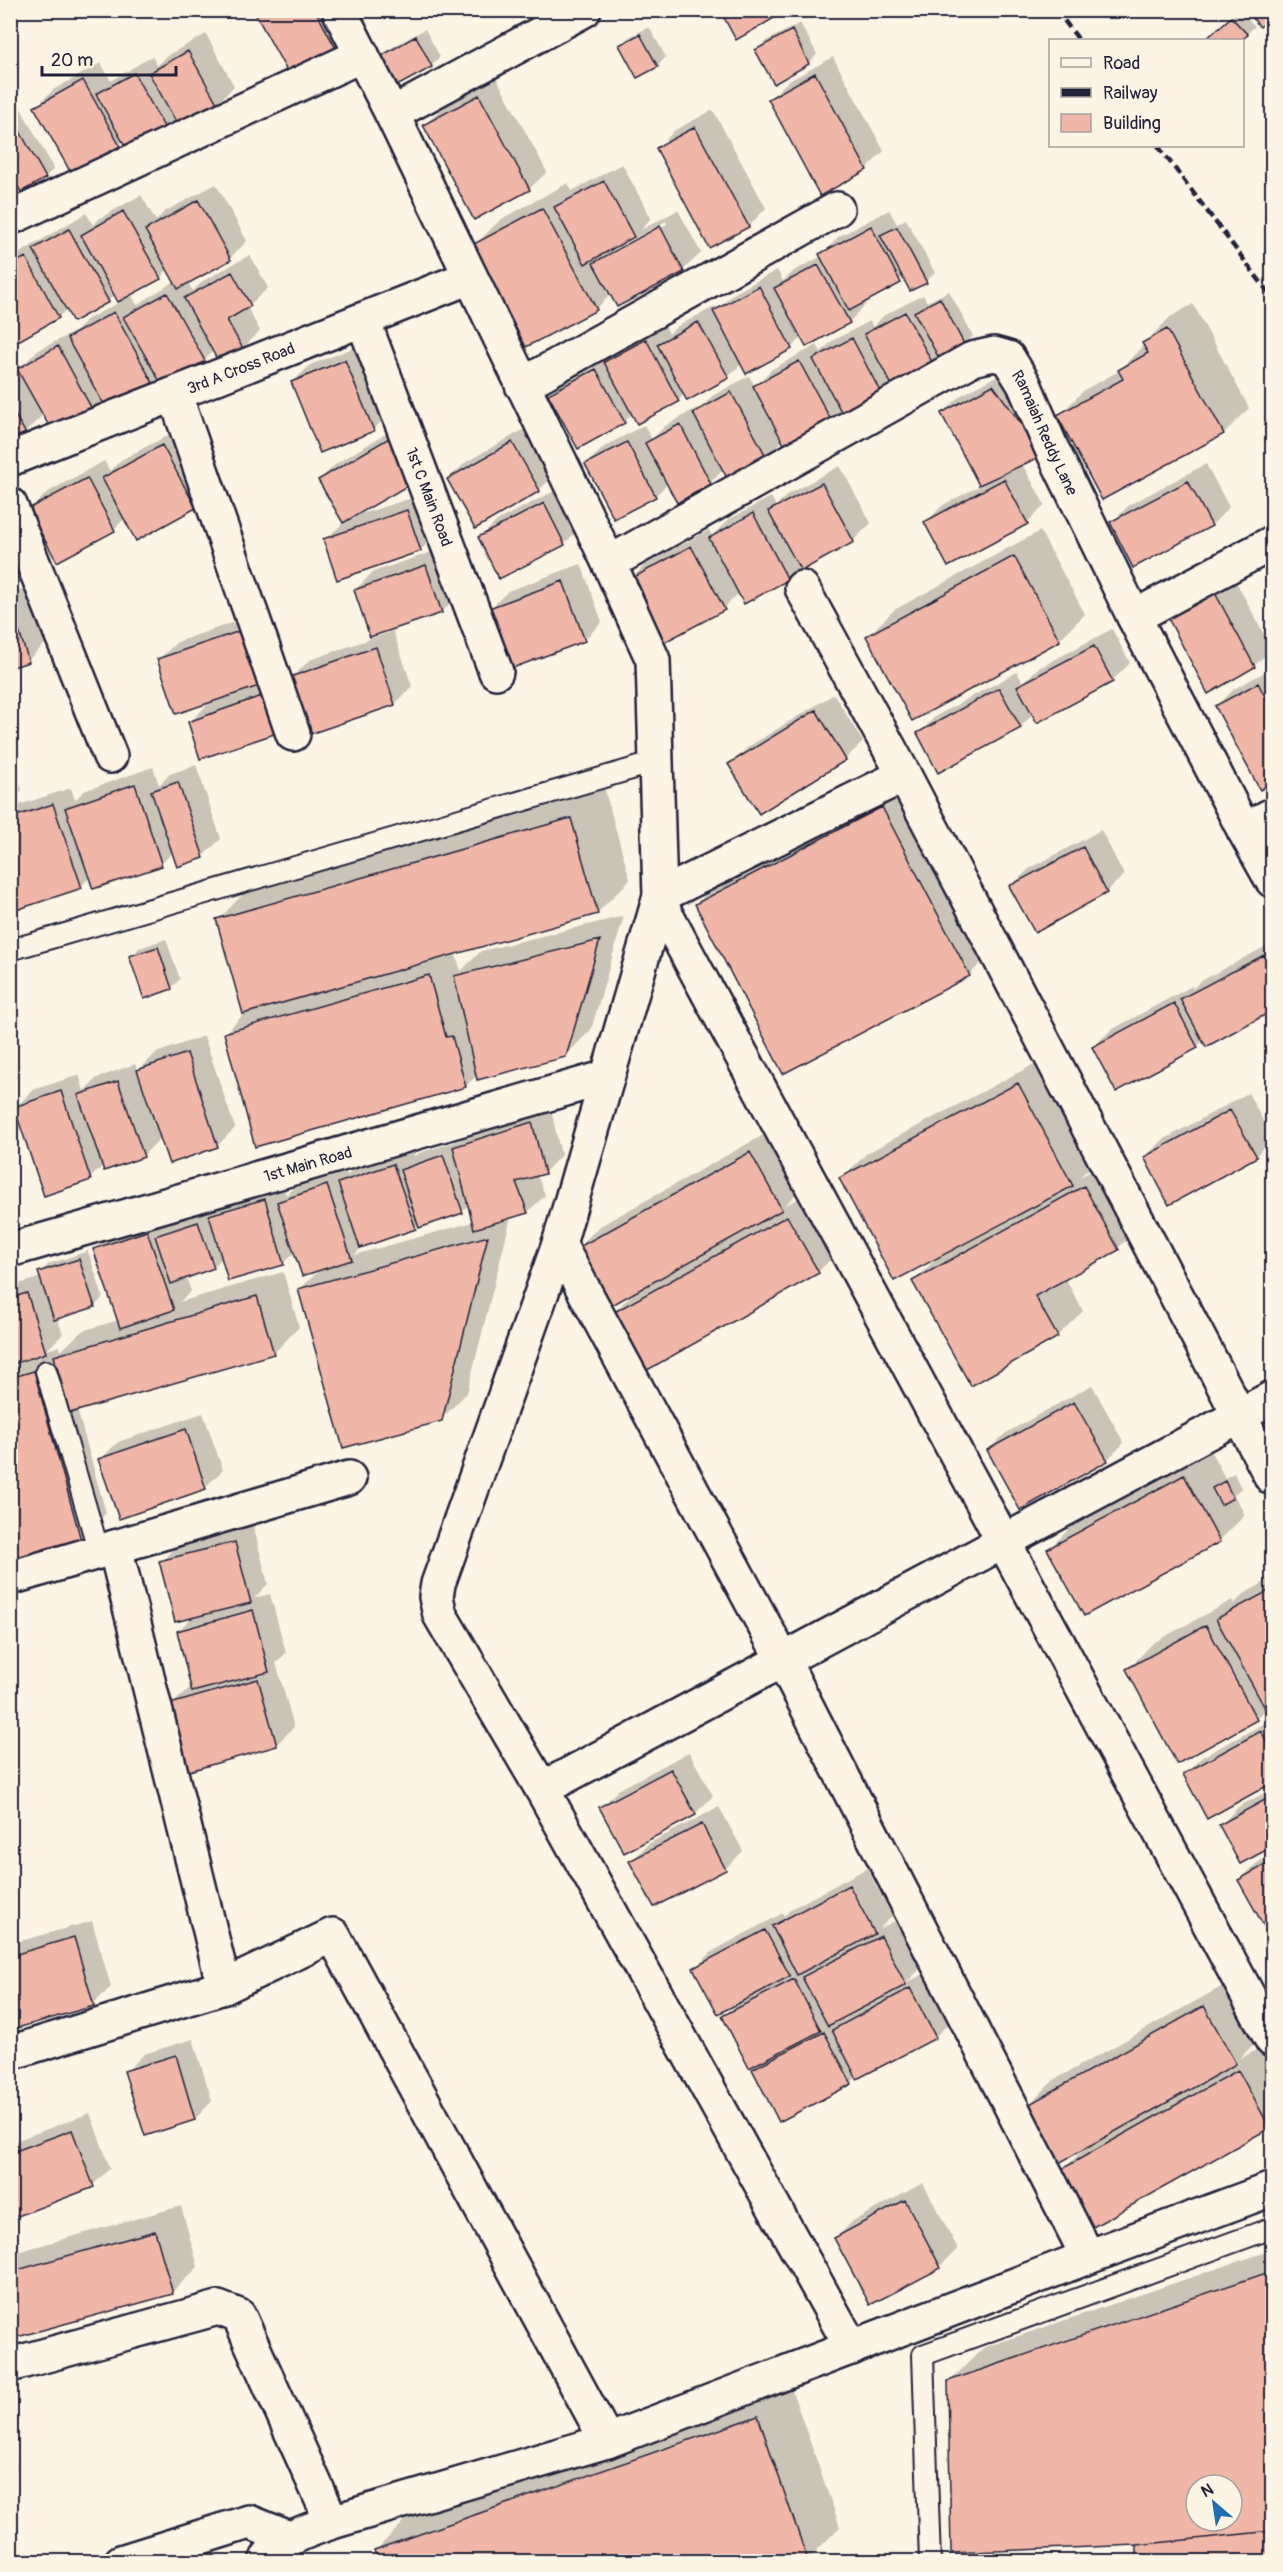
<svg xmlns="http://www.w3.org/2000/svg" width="1283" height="2572" viewBox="0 0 1283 2572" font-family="Pangolin,sans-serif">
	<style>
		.shadow { fill: #0003; fill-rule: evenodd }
		.building { fill: #f0b7a9; stroke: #22223b; stroke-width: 1.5; fill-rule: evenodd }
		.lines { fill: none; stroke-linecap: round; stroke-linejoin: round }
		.lane-casing { stroke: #22223b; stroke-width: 24 }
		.street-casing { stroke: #22223b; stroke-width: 38 }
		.lane { stroke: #fcf5e5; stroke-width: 20 }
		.street { stroke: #fcf5e5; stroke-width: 33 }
		.rail { stroke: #22223b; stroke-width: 4.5; stroke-dasharray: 9 4.5; stroke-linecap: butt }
		.labels { text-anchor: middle; stroke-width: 4.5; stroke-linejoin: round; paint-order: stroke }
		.street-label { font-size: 16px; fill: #22223b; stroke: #fcf5e5 }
	</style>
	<rect width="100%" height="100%" fill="#fcf5e5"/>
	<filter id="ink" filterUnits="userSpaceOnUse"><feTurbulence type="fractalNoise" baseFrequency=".0167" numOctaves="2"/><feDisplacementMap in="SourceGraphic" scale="12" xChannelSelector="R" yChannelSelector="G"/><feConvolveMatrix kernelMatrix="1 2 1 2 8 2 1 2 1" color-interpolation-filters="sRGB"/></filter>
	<g filter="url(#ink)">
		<path class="shadow" d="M262,10H342L339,55L257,15Z
			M722,10H780L775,16Z
			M1239,10L1255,26L1247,34L1239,40H1207Z
			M800,23L817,54L809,63L775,82L757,50L766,41Z
			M649,27L666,57L657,66L637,76L621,45L629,37Z
			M425,29L440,57L431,66L382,56L391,48Z
			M206,34L234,86L217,104L177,120L166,131L123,140L119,145L36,107L53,90L101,63L111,81L152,56L157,66L168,55Z
			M833,57L884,151L866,169L820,194L770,99L787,82Z
			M497,79L547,172L529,189L425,125L442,108Z
			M19,105L54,169L45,177L16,181L10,187V110Z
			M713,110L766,208L749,226L710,246L658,148L675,130Z
			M622,164L651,218L641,230L678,210L701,253L683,270L617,305L611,294L596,309L527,345L474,246L500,220L568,183L572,191ZM666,221L667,224L613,253V250Z
			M216,184L247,241L230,258L188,283L193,291L203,281L250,255L268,288L247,307L260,331L243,348L214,350L204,360L160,379L154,385L103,399L92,409L44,414L25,432L10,441V357L18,370L37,351L76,331L86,320L120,302L115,293L108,301L67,308L59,317L14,342L10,336V259L86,213L93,225L100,218L141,195L156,221L164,212ZM168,269L175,281L137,305L131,294L160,278Z
			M889,210L897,224L906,219L935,273L926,281L910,289L904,277L865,301L866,304L849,322L802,337L791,348L747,372L742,363L728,377L685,393L678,401L633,413L624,422L578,447L550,394L568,377L616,352L623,344L664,323L669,334L676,327L716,306L718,309L733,294L777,270L783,281L794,271L822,256L838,237Z
			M949,291L973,336L965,344L941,358L940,356L932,363L891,381L880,392L842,410L831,421L783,440L766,457L724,469L710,483H668L655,496L586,464L604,447L644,425L652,439L665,426L697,408L699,410L712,396L749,376L755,386L772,369L817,345L821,352L832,341L870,321L873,327L883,316L923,295L927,302Z
			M1193,304L1249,408L1224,433L1059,416L1084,390L1119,371L1170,317Z
			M363,344L391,412L373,430L293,382L310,365Z
			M1011,368L1061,436L1022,464L1045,505L1027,523L926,522L943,505L981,485L943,413L960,396Z
			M407,421L348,518L425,494L438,532L421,550L325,540L344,522L319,480L337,463Z
			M530,426L557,473L539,490L449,479L466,462Z
			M180,429L213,490L195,507L125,518L114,529L57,560L30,509L48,492L104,461L110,471L121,460Z
			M1206,464L1229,507L1212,525L1134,566L1112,523L1129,505Z
			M840,466L871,523L853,541L800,566L787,579L739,593L724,608L629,581L646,564L709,530L712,536L728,520L771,497L776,506L788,494Z
			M562,487L582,526L565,543L500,577L480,538L498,520Z
			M1040,531L1085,614L1059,640L868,636L894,610Z
			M443,548L459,594L442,612L392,628L412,686L395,704L292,677L310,660L393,631L355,590L373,572Z
			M581,564L602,622L584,640L490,609L508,591Z
			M1233,576L1272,649L1254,666L1170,618L1187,601Z
			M28,587L46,643L28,660L10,666V593Z
			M260,613L279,666L258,687L282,679L294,714L190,722L211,701L159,659L177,642Z
			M1112,629L1130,663L1112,681L1033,714L1020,727L919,733L936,716L1017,672L1023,683L1037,669Z
			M1272,668V782L1260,788L1217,706L1234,689Z
			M834,694L863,742L845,759L730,764L748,747Z
			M10,755L22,790L10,801Z
			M196,765L221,839L203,856L173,852L161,864L90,877L81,886L10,889V808L71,788L75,800L84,791L153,767L159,785L170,774Z
			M915,775L1002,942L969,975L696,904L729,872Z
			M604,787L630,880L597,913L455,952L461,971L481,951L624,916L591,1030L565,1056L478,1074L466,1086L256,1145L225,1033L244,1014L218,920L250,887Z
			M1101,830L1124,875L1106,892L1011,886L1029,869Z
			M166,939L180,979L171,988L131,957L139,948Z
			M1272,943V1009L1206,1045L1203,1040L1197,1047H1093L1111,1030L1192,986L1193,989L1199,982Z
			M204,1036L235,1128L217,1146L161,1137L143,1156L104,1165L90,1178L15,1108L33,1090L79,1075L84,1091L97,1078L135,1064L138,1071L156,1053Z
			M1044,1059L1098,1159L1080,1177L1110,1161L1144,1223L1118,1248L1065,1278L1083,1311L1057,1336L914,1281L939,1256L841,1179L867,1153Z
			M1248,1093L1272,1137L1256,1156L1145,1157L1163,1140Z
			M550,1105L561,1155L544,1173L537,1175L545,1195L528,1212L511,1217L467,1393L441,1419L300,1289L321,1269L296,1251L283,1263L223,1257L213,1267L186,1277L191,1291L180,1302L283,1272L299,1327L274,1353L77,1409L106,1513L80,1539L10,1558V1287L41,1277L40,1272L49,1264L88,1251L103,1297L95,1306L57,1318L63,1334L47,1350L60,1346L61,1351L82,1331L119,1320L95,1250L113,1232L164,1215L168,1225L174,1219L215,1205L217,1210L228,1198L282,1182L286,1195L297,1185L344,1168L347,1176L357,1165L411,1147L415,1157L419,1153L461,1140L472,1130ZM469,1204L473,1222L354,1255L366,1244L415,1227L419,1223L462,1211Z
			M776,1128L807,1183L784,1206L813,1191L844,1246L818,1272L611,1315L635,1292L574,1251L600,1226Z
			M1092,1385L1124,1443L1107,1460L988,1450L1006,1433Z
			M203,1413L223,1470L205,1487L100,1460L118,1442Z
			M1210,1450L1225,1478L1234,1473L1241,1488L1234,1495L1245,1515L1219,1541L1049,1549L1075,1523Z
			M253,1525L268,1584L254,1598L270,1594L286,1653L276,1663L294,1727L276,1745L172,1704L192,1686L178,1631L193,1616L161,1562L178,1544Z
			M1272,1578V1713L1270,1715L1267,1708L1256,1719L1128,1669L1153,1643L1232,1600L1234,1604L1244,1594Z
			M1272,1719V1781L1207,1817L1185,1774L1202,1757Z
			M689,1752L713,1796L695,1814L601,1808L618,1790Z
			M1272,1789V1845L1241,1862L1221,1825L1238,1807Z
			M719,1807L743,1851L725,1869L654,1905L631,1862L648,1844Z
			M1272,1854V1922L1265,1926L1240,1880L1257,1863Z
			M867,1868L892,1916L879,1929L899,1919L923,1966L906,1983L928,1972L953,2019L935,2037L857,2076L851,2083L754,2069L765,2058L724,2016L737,2003L695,1968L713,1951L783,1913L784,1916L791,1909ZM852,2012L844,2020L843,2016Z
			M92,1921L111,1987L93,2004L10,2028V1944Z
			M1230,1982L1261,2037L1239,2059L1264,2046L1272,2061V2124L1269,2127L1062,2171L1084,2149L1028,2106L1054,2080Z
			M193,2039L212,2101L195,2119L126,2072L144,2054Z
			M90,2113L110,2168L93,2185L10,2217V2143Z
			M923,2183L958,2249L940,2266L836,2238L853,2221Z
			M181,2206L198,2267L172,2292L10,2338V2254Z
			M1272,2250V2562H1139L1138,2543L950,2381L983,2348ZM1196,2485H1232V2521H1196Z
			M790,2385L840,2527L809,2558L818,2555L821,2562H380L376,2550L408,2518Z
			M10,2442L17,2468L10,2475Z"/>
		<path class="building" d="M264,10H315L340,56L293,82L256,15Z
			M720,10H772L776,17L736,40Z
			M1246,10H1272V17L1260,27Z
			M1231,17L1248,35L1241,40H1205Z
			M792,30L809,64L774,84L755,50Z
			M640,34L658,67L637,78L619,45Z
			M416,36L432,67L397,86L381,56Z
			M188,51L218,105L179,127L149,73Z
			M134,73L167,132L129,153L96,94Z
			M815,73L867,170L820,196L768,99Z
			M83,80L120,146L71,173L34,107Z
			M479,95L530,190L474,220L423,125Z
			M10,114L46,178L21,192L10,173Z
			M695,127L749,227L709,248L656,148Z
			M604,181L634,237L585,264L554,207Z
			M198,200L231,260L178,289L145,230Z
			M542,208L597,310L526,347L472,245Z
			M123,211L161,279L118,302L81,235Z
			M660,226L684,272L617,307L593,263Z
			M871,226L901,283L849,311L819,254Z
			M897,227L927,283L910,291L880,235Z
			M69,229L109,302L73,322L33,249Z
			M26,257L59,318L13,344L10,339V265Z
			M818,265L850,323L806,347L774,288Z
			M232,272L251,306L227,320L243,349L219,363L184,298Z
			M759,286L792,349L746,374L713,311Z
			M167,293L205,361L162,385L123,317Z
			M940,298L965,346L940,360L914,312Z
			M114,312L155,387L108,412L67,338Z
			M905,312L933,364L893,387L864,334Z
			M698,322L729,378L687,401L657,344Z
			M1167,329L1224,434L1102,500L1057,415L1123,379L1118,370L1148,353L1142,343Z
			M852,338L881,393L843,415L813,359Z
			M646,339L679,402L637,424L604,362Z
			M58,346L93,411L53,433L17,369Z
			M345,360L374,431L320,453L291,382Z
			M799,361L832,422L786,448L753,386Z
			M596,369L625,423L578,449L548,394Z
			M993,385L1044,455L979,485L941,413Z
			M731,392L767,458L728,480L693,413Z
			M10,406L26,434L10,442Z
			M680,424L711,484L677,503L645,443Z
			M389,438L414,482L343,523L318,480Z
			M512,442L540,491L475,529L447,479Z
			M627,442L656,497L614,519L585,464Z
			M162,445L196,508L136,541L102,478Z
			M87,478L115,531L57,562L28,509Z
			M1004,479L1028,524L948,567L924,522Z
			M1188,481L1212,526L1133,568L1110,522Z
			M822,483L854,542L801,571L768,511Z
			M544,503L565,545L499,579L478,537Z
			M407,510L421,551L337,580L323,539Z
			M753,513L788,580L744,604L709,538Z
			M691,546L725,610L661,644L627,581Z
			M1014,556L1060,641L912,721L866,636Z
			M426,565L442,613L370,637L354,590Z
			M563,581L585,641L510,669L489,608Z
			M1215,593L1255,667L1208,694L1168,618Z
			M10,604L29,662L10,668Z
			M243,630L262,685L176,714L157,659Z
			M1094,646L1113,682L1037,723L1017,686Z
			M376,647L395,705L310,734L290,677Z
			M1258,683L1272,710V783L1260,790L1215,706Z
			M999,688L1021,728L938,773L917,733Z
			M264,695L277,733L200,759L188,722Z
			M816,710L846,760L759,814L728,764Z
			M178,782L204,858L177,867L151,791Z
			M135,784L162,866L93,889L65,808Z
			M53,804L82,888L16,910L10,894V818Z
			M882,807L970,976L783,1074L695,904Z
			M571,818L598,914L243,1014L216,919Z
			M1083,847L1107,893L1035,933L1009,886Z
			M600,940L566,1057L477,1080L454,976Z
			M158,947L172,989L144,999L129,956Z
			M1264,955L1272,970V1011L1206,1047L1180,999Z
			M429,975L446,1037L452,1036L466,1087L255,1147L224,1033Z
			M1174,1003L1198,1048L1116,1092L1092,1047Z
			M187,1053L218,1147L169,1164L137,1070Z
			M118,1081L144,1157L104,1171L78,1095Z
			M1018,1083L1073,1186L894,1281L839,1178Z
			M61,1091L91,1180L44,1196L14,1107Z
			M1230,1110L1257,1157L1169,1205L1144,1157Z
			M532,1122L545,1174L516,1182L528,1213L474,1229L453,1147Z
			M750,1152L782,1210L605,1309L572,1251Z
			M443,1155L463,1213L419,1228L400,1170Z
			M393,1164L416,1229L360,1248L338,1183Z
			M327,1185L352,1260L302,1276L277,1202Z
			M1084,1186L1119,1250L1035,1296L1058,1337L971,1386L912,1281Z
			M265,1199L284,1265L228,1281L209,1215Z
			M787,1216L819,1273L642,1373L609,1315Z
			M198,1222L214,1268L171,1284L155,1236Z
			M147,1231L174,1310L120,1328L93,1249Z
			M488,1236L442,1421L343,1448L298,1289Z
			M79,1259L95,1307L54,1320L38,1272Z
			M27,1293L46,1353L10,1365V1298Z
			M257,1296L274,1354L70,1413L54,1356Z
			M34,1371L81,1540L10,1560V1378Z
			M1074,1402L1108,1461L1020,1510L987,1450Z
			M186,1429L206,1489L119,1519L98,1459Z
			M1184,1475L1220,1542L1084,1616L1047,1549Z
			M1225,1481L1233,1498L1221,1505L1212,1488Z
			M235,1542L251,1603L175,1622L159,1561Z
			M1272,1589V1715L1270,1717L1216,1619Z
			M253,1610L269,1672L192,1692L177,1631Z
			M1206,1625L1257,1720L1177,1764L1126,1669Z
			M258,1679L277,1746L189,1771L170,1704Z
			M1261,1731L1272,1752V1783L1207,1819L1183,1774Z
			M671,1769L696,1815L624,1853L599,1807Z
			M1272,1796V1847L1240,1864L1219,1825Z
			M702,1824L726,1870L654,1907L629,1861Z
			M1272,1861V1924L1265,1928L1238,1880Z
			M849,1885L875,1934L797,1975L772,1926Z
			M765,1930L790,1976L718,2014L693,1968Z
			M881,1936L906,1985L828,2026L802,1977Z
			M74,1937L94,2006L10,2030V1956Z
			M794,1979L821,2031L749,2068L722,2016Z
			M910,1988L936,2038L857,2079L832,2030Z
			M1204,2006L1236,2064L1059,2163L1026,2106Z
			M824,2032L852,2084L779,2122L752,2069Z
			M176,2055L195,2120L145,2136L124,2071Z
			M1238,2070L1270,2128L1093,2227L1060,2170Z
			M72,2130L94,2187L10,2219V2153Z
			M905,2200L941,2268L870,2305L834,2238Z
			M155,2231L173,2294L10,2339V2272Z
			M1272,2271V2531L1137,2545L951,2553L948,2381ZM1196,2485H1232V2521H1196Z
			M758,2416L808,2561L378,2562L374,2550Z
			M1272,2531V2562H1137V2545Z"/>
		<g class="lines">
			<defs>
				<path id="lane" d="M10,950L656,762
					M46,1371L99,1552
					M930,2562L923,2355L1272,2228"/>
				<g id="street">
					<path d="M339,10L392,114L609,563L653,660L660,896L559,1244L438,1584L436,1597L440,1615L542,1789L852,2348"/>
					<path d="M392,114L584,10"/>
					<path d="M10,218L362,55"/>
					<path id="s1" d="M363,320L496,672"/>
					<path d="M522,385L837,209"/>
					<path d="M175,395L293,734"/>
					<path id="s2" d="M10,459L470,277"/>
					<path d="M10,505L110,756"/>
					<path id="s3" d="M609,563L972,359L994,354L1008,358L1024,384L1051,447L1134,617L1244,830L1272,880"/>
					<path d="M802,588L904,775"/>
					<path d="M1134,617L1272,543"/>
					<path d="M1244,830L1272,815"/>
					<path d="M559,1244L783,1660L1088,2257"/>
					<path id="s4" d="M10,1250L607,1077"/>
					<path d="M1272,1478L904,775L660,896L664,911L1272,2040"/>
					<path d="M115,1547L224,1987"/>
					<path d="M10,1578L349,1478"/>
					<path d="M542,1789L1272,1398"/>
					<path d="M10,2053L224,1987L333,1935L607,2441"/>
					<path d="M10,2365L218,2308L239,2316L332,2522"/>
					<path d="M121,2562L249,2522L289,2538"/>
					<path d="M266,2562C273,2540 313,2529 332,2522L607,2441L1088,2257L1272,2189"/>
				</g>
			</defs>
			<use href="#lane" class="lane-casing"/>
			<use href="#street" class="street-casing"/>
			<use href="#lane" class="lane"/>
			<use href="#street" class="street"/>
			<path class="rail" d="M1056,10L1079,40
				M1158,146L1272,297"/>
		</g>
	</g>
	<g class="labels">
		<g class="street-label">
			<text dy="6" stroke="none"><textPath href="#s2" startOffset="248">3rd A Cross Road</textPath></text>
			<text dy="6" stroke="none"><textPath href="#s3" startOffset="537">Ramaiah Reddy Lane</textPath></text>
			<text dy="6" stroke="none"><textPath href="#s1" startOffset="189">1st C Main Road</textPath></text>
			<text dy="6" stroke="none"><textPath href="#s4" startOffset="310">1st Main Road</textPath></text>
		</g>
	</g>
	<rect width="1283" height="2572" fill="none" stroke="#fcf5e5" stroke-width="36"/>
	<rect x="18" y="18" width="1247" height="2536" fill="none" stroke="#22223b" stroke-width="2" filter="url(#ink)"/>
	<rect x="1049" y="39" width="195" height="108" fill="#fcf5e5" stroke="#a5a1a1" stroke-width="1.5"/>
	<rect x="1061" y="58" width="30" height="9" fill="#fcf5e5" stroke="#a5a1a1" stroke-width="1.5"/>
	<text x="1103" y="69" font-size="18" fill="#22223b">Road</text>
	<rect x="1061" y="88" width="30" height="9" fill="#22223b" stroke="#a5a1a1" stroke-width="1.5"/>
	<text x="1103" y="99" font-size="18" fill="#22223b">Railway</text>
	<rect x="1061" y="114" width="30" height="18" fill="#f0b7a9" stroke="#a5a1a1" stroke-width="1.5"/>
	<text x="1103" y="129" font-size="18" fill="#22223b">Building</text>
	<g transform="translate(1214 2503) rotate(331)"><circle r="28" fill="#fcf5e5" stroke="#a5a1a1" stroke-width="1.5"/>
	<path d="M0-4.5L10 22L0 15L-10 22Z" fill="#1f6fb2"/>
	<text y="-9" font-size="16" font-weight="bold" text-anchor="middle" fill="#22223b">N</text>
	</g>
	<path d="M42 66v9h134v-9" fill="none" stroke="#22223b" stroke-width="3"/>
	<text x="51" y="66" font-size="18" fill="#22223b" stroke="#fcf5e5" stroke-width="4.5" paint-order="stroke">20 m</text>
</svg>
